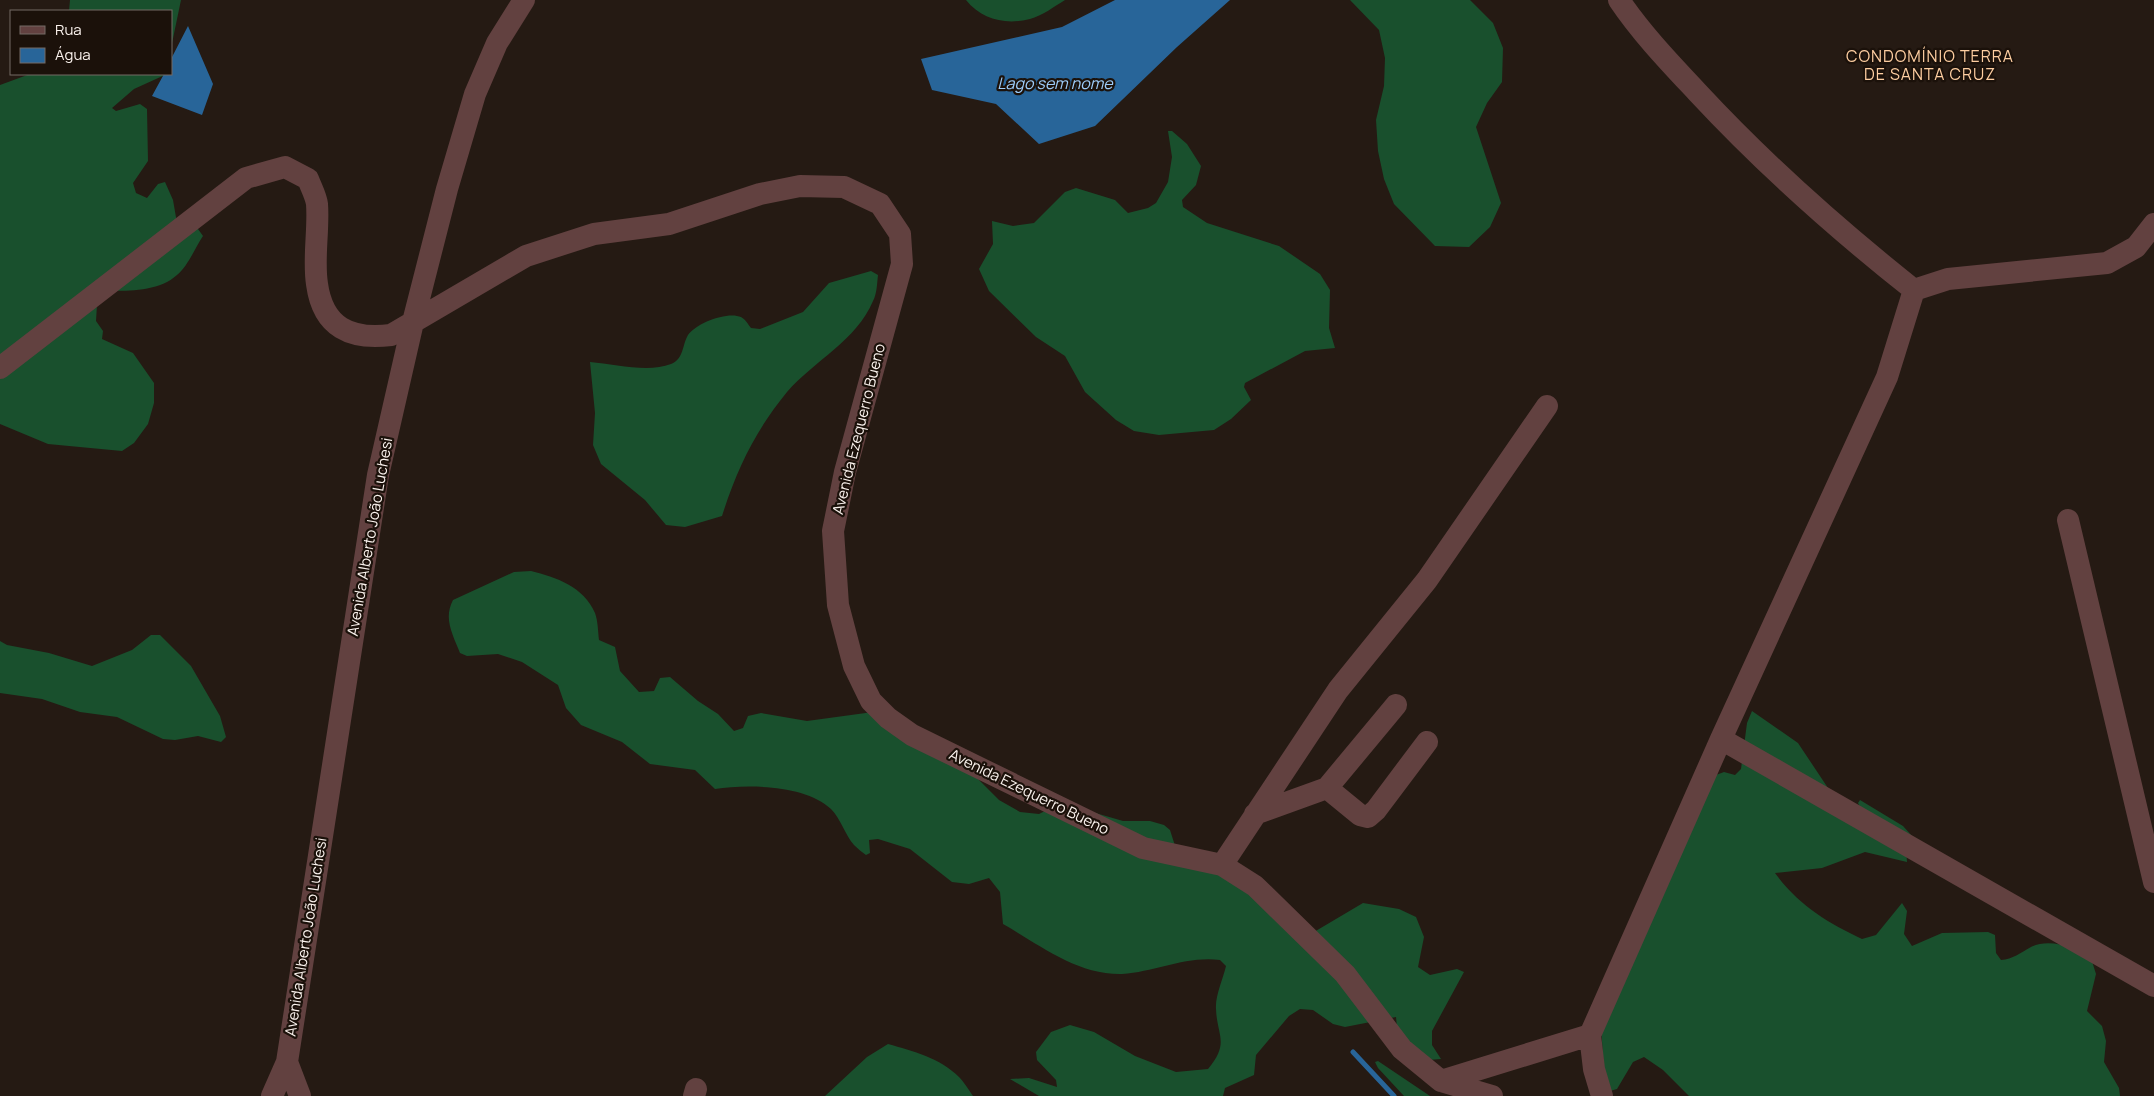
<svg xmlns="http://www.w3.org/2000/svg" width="2154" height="1096" viewBox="0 0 2154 1096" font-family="Manrope,sans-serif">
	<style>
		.forest { fill: #19502d }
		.water { fill: #286599 }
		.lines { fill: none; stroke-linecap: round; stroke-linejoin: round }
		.stream { stroke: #286599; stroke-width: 5 }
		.minor { stroke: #624140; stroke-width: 22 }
		.labels { text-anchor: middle; stroke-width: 4.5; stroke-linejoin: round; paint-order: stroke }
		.street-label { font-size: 15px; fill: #faf2ed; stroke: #1b110a }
		.neighbourhood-label { font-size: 16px; letter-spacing: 1px; fill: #fecea1; stroke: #1b110a }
		.water-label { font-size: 16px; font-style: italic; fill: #9dccf9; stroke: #1b110a }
	</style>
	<rect width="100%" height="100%" fill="#251a13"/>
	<path class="forest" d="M70,0H181L171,48V11H69Z
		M966,0H1065C1055,6 1042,16 1030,19C1006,25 982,20 966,0Z
		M1350,0H1470L1493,23L1503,48L1502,82L1487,103L1476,127L1501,203L1490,227L1469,247L1435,246L1394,204L1384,179L1378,151L1376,120L1384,86L1385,58L1379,30Z
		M30,74H167L134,89L112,108L116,111L140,104L147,109L148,161L133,183L136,193L147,198L158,184L165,182L173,200L177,223L198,229L203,236C195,248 188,266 177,275C155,295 116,290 88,291L97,305L96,321L103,331L102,339L133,353L154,383V403L148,424L134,443L122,451L48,444L0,424V85Z
		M1168,131H1172L1187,144L1201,166L1196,185L1182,200L1183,207L1207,223L1279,246L1320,274L1330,290L1329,328L1335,348L1305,351L1245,383L1244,387L1251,400L1231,419L1214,430L1159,435L1134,431L1116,420L1085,392L1065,356L1036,337L989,291L979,269L993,244L992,221L1013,226L1034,223L1065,192L1076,188L1115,200L1128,213L1148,208L1156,203L1168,182L1172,157Z
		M871,271L878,275C877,283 877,294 873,301C857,340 814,361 787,392C755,431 737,469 722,516L685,527L666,525L645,500L601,464L593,445L595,413L590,362C615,364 648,373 671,364C684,359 682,345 688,335C696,323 728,311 741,317C745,319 748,324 751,328L760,329L803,312L829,283Z
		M531,571C556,577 584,587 595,613C598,621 598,632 599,640L615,647L620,671L639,692L654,691L660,678L670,677L698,701L718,714L734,731L743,728L748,716L761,713L807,721L873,712L968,769L999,800L1020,812L1039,814L1061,803L1123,821H1150L1164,825L1170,830L1177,852L1213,862L1314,932L1363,903L1399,909L1416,917L1424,937L1418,967L1430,975L1457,969L1464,972L1432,1031V1045L1441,1059L1428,1060L1398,1038L1396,1017L1345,1027L1333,1024L1313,1010L1300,1009L1289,1016L1256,1055L1254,1075L1225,1088L1223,1096H1039L1010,1079L1029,1078L1057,1087L1056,1080L1037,1060L1036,1052L1051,1032L1070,1025L1094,1032L1135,1056L1176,1072L1208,1069C1230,1043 1217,1036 1216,1009C1215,996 1223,979 1226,966L1220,960C1184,956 1156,972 1122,974C1077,975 1040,945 1003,924L1000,892L989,878L969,884L952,882L910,849L878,839L869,840L870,853L866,855C862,852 858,849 854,845C845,835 841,819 831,809C806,785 748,784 715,789L695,770L650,764L622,742L581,725L566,708L558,685L522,662L498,654L467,656L460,653C453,635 443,619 453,600L514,572Z
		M151,635H160L191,666L220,716L226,737L221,742L198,736L175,740L163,739L117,717L80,712L42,699L0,693V641L7,645L49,653L92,666L132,650Z
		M1752,711L1798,743L1834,797L1871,830L1858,803L1860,800L1903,826L1912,836L1906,849L1907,862L1865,852L1822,868L1775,873C1798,905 1828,923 1862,939L1876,935L1902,903L1907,911L1904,934L1912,946L1942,933L1988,932L1995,935L1996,953L2001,960C2013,959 2020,953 2031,947C2049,938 2076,947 2091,958L2096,974L2087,1011L2102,1026L2106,1041L2104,1062L2119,1088L2120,1096H1689L1663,1070L1644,1057L1633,1062L1617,1089L1610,1091L1605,1086L1600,1011L1716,775L1724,772L1735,775L1741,769L1747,723Z
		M888,1044C913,1051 940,1058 959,1077C964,1082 969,1090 973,1096H825L867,1057Z
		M1378,1061L1430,1096H1404L1378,1068L1375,1062Z"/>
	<path class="water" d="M1115,0H1230L1177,47L1095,126L1039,144L996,104L932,90L921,59L1062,27Z
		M188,26L213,84L202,115L152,96L164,74H171V59Z"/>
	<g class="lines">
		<path class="stream" d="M1353,1052L1394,1096"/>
		<path class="minor" d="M1619,0C1642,34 1670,63 1698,93C1764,164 1837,229 1914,290L1948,279L2107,263L2136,247L2154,224
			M0,368L246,178L285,167L308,179C311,187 316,196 317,204C319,230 313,258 317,284C323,328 351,340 391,335L526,256L594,234L669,224L760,194L800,186L844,187L880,204L900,234L902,264L845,472L833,531L838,605L854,666L871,701L888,718L912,735L1143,848L1222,865L1255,886L1345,974L1402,1049L1441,1081L1492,1096
			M2068,520L2154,882
			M1721,739L2154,986
			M1327,788L1360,815L1368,817L1376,810L1427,742
			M1255,814L1327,788L1396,705
			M1222,865L1338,690L1427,580L1547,406
			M287,1062L300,1096
			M1441,1081L1590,1035
			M272,1096L287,1062L378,475L413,322L447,189L475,94L497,43L524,0
			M694,1096L696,1089
			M1602,1096L1594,1069L1590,1035L1721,739L1887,377L1914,290"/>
	</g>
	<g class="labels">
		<g class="street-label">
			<text transform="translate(859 429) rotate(-76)" y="5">Avenida Ezequerro Bueno</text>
			<text transform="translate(370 537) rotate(-80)" y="5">Avenida Alberto João Luchesi</text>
			<text transform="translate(1029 792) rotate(26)" y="5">Avenida Ezequerro Bueno</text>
			<text transform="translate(306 937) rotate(-81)" y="5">Avenida Alberto João Luchesi</text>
		</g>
		<g class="neighbourhood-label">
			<text x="1930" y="62">CONDOMÍNIO TERRA<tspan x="1930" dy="18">DE SANTA CRUZ</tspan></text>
		</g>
		<g class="water-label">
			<text x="1055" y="89">Lago sem nome</text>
		</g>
	</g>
	<rect x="10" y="10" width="162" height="65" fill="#1b110a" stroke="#746b65"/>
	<rect x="20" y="26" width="25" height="8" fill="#624140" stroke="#746b65"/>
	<text x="55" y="35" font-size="15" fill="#faf2ed">Rua</text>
	<rect x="20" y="48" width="25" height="15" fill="#286599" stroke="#746b65"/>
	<text x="55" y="60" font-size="15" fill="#faf2ed">Água</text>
</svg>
